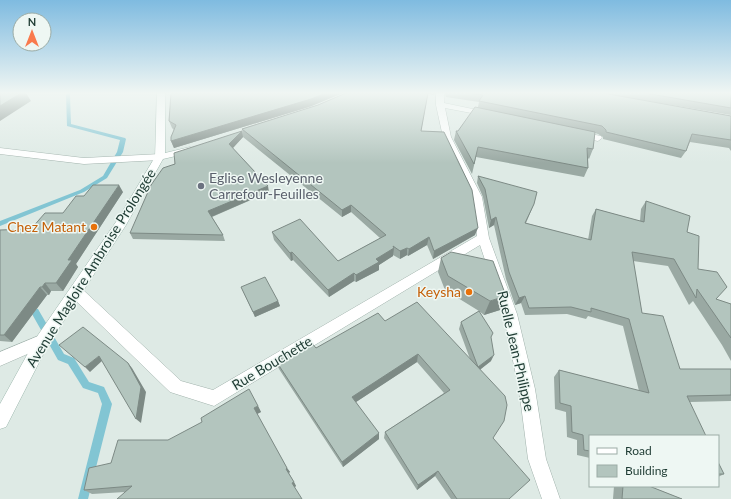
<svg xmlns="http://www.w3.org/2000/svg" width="731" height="499" viewBox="0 0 731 499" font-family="Lato,sans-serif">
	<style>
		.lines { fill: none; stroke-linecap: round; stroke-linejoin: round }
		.stream { fill: #82c5d3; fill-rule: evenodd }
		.street-casing { stroke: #a1b2ac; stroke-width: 1 }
		.secondary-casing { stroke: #9cb7ad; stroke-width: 1 }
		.street { fill: #fff; fill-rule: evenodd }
		.secondary { fill: #fff; fill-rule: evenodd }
		.wall { fill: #9aa9a3 }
		.shaded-wall { fill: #7d8a85 }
		.building { fill: #b3c5be; stroke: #7d8a85 }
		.worship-dot { fill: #6b7280; stroke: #eef7f3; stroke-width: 1.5 }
		.food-dot { fill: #e8710a; stroke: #eef7f3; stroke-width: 1.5 }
		.labels { text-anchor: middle; stroke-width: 3; stroke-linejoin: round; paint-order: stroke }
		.worship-label { font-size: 14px; fill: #5b616d; stroke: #eef7f3; text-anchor: start }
		.food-label { font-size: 14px; fill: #c56008; stroke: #eef7f3; text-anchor: end }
		.street-label { font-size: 14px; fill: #1e3b33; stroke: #eef7f3 }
	</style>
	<rect width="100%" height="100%" fill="#deeae5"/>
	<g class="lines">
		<path class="stream" d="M67,93H71L70,95L71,124L125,138L126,139L123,152L107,178L84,192L0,226V221L80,190L103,176L117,152L120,140L67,126L66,95Z
			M26,306L38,309L64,354L74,358L89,382L104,387L112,404L88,499H78L102,404L98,393L83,388L68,364L58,360L32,314L23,311L22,309L23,307Z"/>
		<defs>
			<path id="street" d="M436,93H444V103L487,112L491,114L487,116L445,108L451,137L482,197L489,238L517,314L535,389L546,459L560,499H542L528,459L519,389L503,314L480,245L214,406L170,392L71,296L69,292L71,288L76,287L81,288L181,381L213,390L477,236L472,197L443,137L436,105Z
				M580,132L601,136L602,138L598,141L577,137L576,135L577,133Z
				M0,148L84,158L160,154L165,157L160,160L84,164L0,154Z
				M43,334L48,335L50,340L48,345L0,366V352Z"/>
			<path id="secondary" d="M157,93H165V153L190,147L195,150L193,152L163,159L126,225L48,345L6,427L0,429V404L38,335L118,219L155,157Z"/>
		</defs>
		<use href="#street" class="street-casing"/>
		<use href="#secondary" class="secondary-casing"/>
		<use href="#street" class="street"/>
		<use href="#secondary" class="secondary"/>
	</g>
	<path class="wall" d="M346,93H435L434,95L428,94L421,131L475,235L433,259L427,245L408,256L407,255L400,259L393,255V256L379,265V270L356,282L354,281L329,297L293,260L291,261L274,240L272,232L338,261L380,238L351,212L342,217L243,137L242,129L318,105Z
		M445,93H731V115L642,100L731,116V151L729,148L690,142L686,151L681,158L603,139V137L598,134L595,133L593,149L589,159L588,158V168L584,177L476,157L472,174L454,140L456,131H458L478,107L479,102L446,97Z
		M312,106L174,148L171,141L174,130L172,128L169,121Z
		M242,131L243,137L233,148L269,192L212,217L223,235L225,241L133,239L130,233L175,164Z
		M478,176L534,204L526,223L588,240L592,216L596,209L640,221L641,209L646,201L687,232L698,269L716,299L731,304V361L722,345L693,301L689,305L668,266L633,261L642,313L680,369H731V401L690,402L590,436V458L577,455V440L567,437L566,412L555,409L554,377L559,370L639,391L623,326L588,316L586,319L567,314L525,315L521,303L515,305L506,279L494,225L489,228L483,197L477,183Z
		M123,192L76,264L78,267L63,291H51L49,295H47L12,342L0,341V230L31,229L63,213L84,196Z
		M441,258L500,310L484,315L479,311L491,338V361L480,369L493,438L509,499H451L435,476L417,490L384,438L385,432L444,393L417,362L356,402L379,439L343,467L279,369L276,361L316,348L385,321L470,359L459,329L461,322L479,311L445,290L438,272Z
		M241,287L278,301L280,306L255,317Z
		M258,406L261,412L257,414L287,468L290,472L289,473L296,486L294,487L125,492L92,494L84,490L111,463Z
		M718,462L724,474L718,477Z
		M614,486H649L682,499H613Z"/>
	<path class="shaded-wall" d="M0,93H26L31,101L0,121Z
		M326,93H343L312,106L174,148L171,141Z
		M242,131L243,137L231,150L229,144Z
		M119,185L123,192L76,264L78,267L63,291L56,283L68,260Z
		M268,186L269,192L211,217L208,211Z
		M351,205V212L342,217V210Z
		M496,217L494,225L489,228L491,220Z
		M478,228L475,235L433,259L434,251Z
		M429,237L427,245L408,256L409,249Z
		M394,248L393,256L379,265V270L356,282V275L376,259Z
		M407,248V255L400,259V251Z
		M292,252L293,260L291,261L290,253Z
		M354,273V281L329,297L328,290Z
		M45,283L51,291L49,295L42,287Z
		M40,287L47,295L12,342L4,335Z
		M506,296L500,310L484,315L490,301Z
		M525,296L521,303L515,305L519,298Z
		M278,301L280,306L255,317L253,312Z
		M418,354L417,362L353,404L352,397Z
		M494,355L491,361L476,373L478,367Z
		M99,356L103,360L90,372L85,367Z
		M128,363L132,368L146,392L141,423L136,419Z
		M258,406L261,412L257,414L254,408Z
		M379,433V439L343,467L342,462Z
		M287,468L290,472L288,473L286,469Z
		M438,471L435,476L417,490L418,485Z
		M294,482L296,486L294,488L292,483Z"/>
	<path class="building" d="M0,93H21L0,106Z
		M171,93H326L311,99L171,141V137L176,125L169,121Z
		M346,93H428L421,131L444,132L472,190L478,228L434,251L429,237L409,249L407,248L400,251L393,246L394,248L376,259L379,262L356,275L354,273L328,290L292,252L290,253L272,232L300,219L338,261L386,235L351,205L342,210L242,129L318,105Z
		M466,93H603L731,116V140L692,134L686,151L606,132V130L602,126L479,101L483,95Z
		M645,93H731V108Z
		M475,107L595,132L593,149L587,148L588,168L478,147L474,164L456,131H458Z
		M242,131L229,144L268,186L208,211L223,235L130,233L151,185L163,168L175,164L174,153Z
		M478,176L537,192L534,204L525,223L591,240L596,209L644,222L646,201L690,216L687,232L699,236L698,269L717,272L727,287L716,299L731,304V338L697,289L696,298L674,259L632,252L642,313L663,316L680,369H731V395L687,396L706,436H590V451L584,450L583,435L572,432L571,406L560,403L559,370L649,393L629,319L591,308V312L571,307L529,308L525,296L519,298L509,272L496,217L491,220L485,189Z
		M93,185H119L68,260H72L56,283H45L42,287H40L4,335H0V230L31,229L45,213H63L76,196H84Z
		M451,252L493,261L506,296L490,301L448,276L441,258Z
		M265,277L278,301L253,312L241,287Z
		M417,302L505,396L507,405L504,421L493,438L530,480L509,499H457L438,471L418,485L385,432L450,390L418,354L352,397L379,433L342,462L276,361L310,341L316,348L378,313L385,321Z
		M479,311L493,333L491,337L494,355L478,367L461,322Z
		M83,327L128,363L141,387L136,419L99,356L85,367L59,345Z
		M249,389L258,406L254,408L287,468L286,469L294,482L292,483L302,499H117L132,486L84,490L89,468L111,463L118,440H168L202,422L201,418Z
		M718,462L724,474H718Z
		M623,486H649L682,499H622Z"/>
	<linearGradient id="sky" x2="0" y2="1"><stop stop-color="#7fbbe0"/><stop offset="0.57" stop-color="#f0f6f3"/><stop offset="1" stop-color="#f0f6f3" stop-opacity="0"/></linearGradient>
	<rect width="731" height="163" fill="url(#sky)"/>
	<circle class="worship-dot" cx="201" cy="186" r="4"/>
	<g class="food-dot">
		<circle cx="94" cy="227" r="4"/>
		<circle cx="469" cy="292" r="4"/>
	</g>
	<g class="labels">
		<g class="worship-label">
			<text x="209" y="183">Eglise Wesleyenne<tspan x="209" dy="16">Carrefour-Feuilles</tspan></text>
		</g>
		<g class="food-label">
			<text x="86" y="232">Chez Matant</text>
			<text x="461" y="297">Keysha</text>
		</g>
		<g class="street-label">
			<text transform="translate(91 268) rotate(-58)" y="5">Avenue Magloire Ambroise Prolongée</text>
			<text transform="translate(516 351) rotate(77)" y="5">Ruelle Jean-Philippe</text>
			<text transform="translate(272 363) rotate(-31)" y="5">Rue Bouchette</text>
		</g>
	</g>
	<rect x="589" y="435" width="130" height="52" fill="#eef7f3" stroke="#9baca6"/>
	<rect x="597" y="448" width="20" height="6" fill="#ffffff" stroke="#9baca6"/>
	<text x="625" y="455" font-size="12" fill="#1e3b33">Road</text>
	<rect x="597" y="465" width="20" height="12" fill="#b3c5be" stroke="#9baca6"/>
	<text x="625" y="475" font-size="12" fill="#1e3b33">Building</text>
	<g transform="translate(32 32)"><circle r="19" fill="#eef7f3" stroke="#9baca6"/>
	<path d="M0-3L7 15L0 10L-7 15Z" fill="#f97a4d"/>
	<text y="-6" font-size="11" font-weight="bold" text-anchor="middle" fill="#1e3b33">N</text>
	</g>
</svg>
